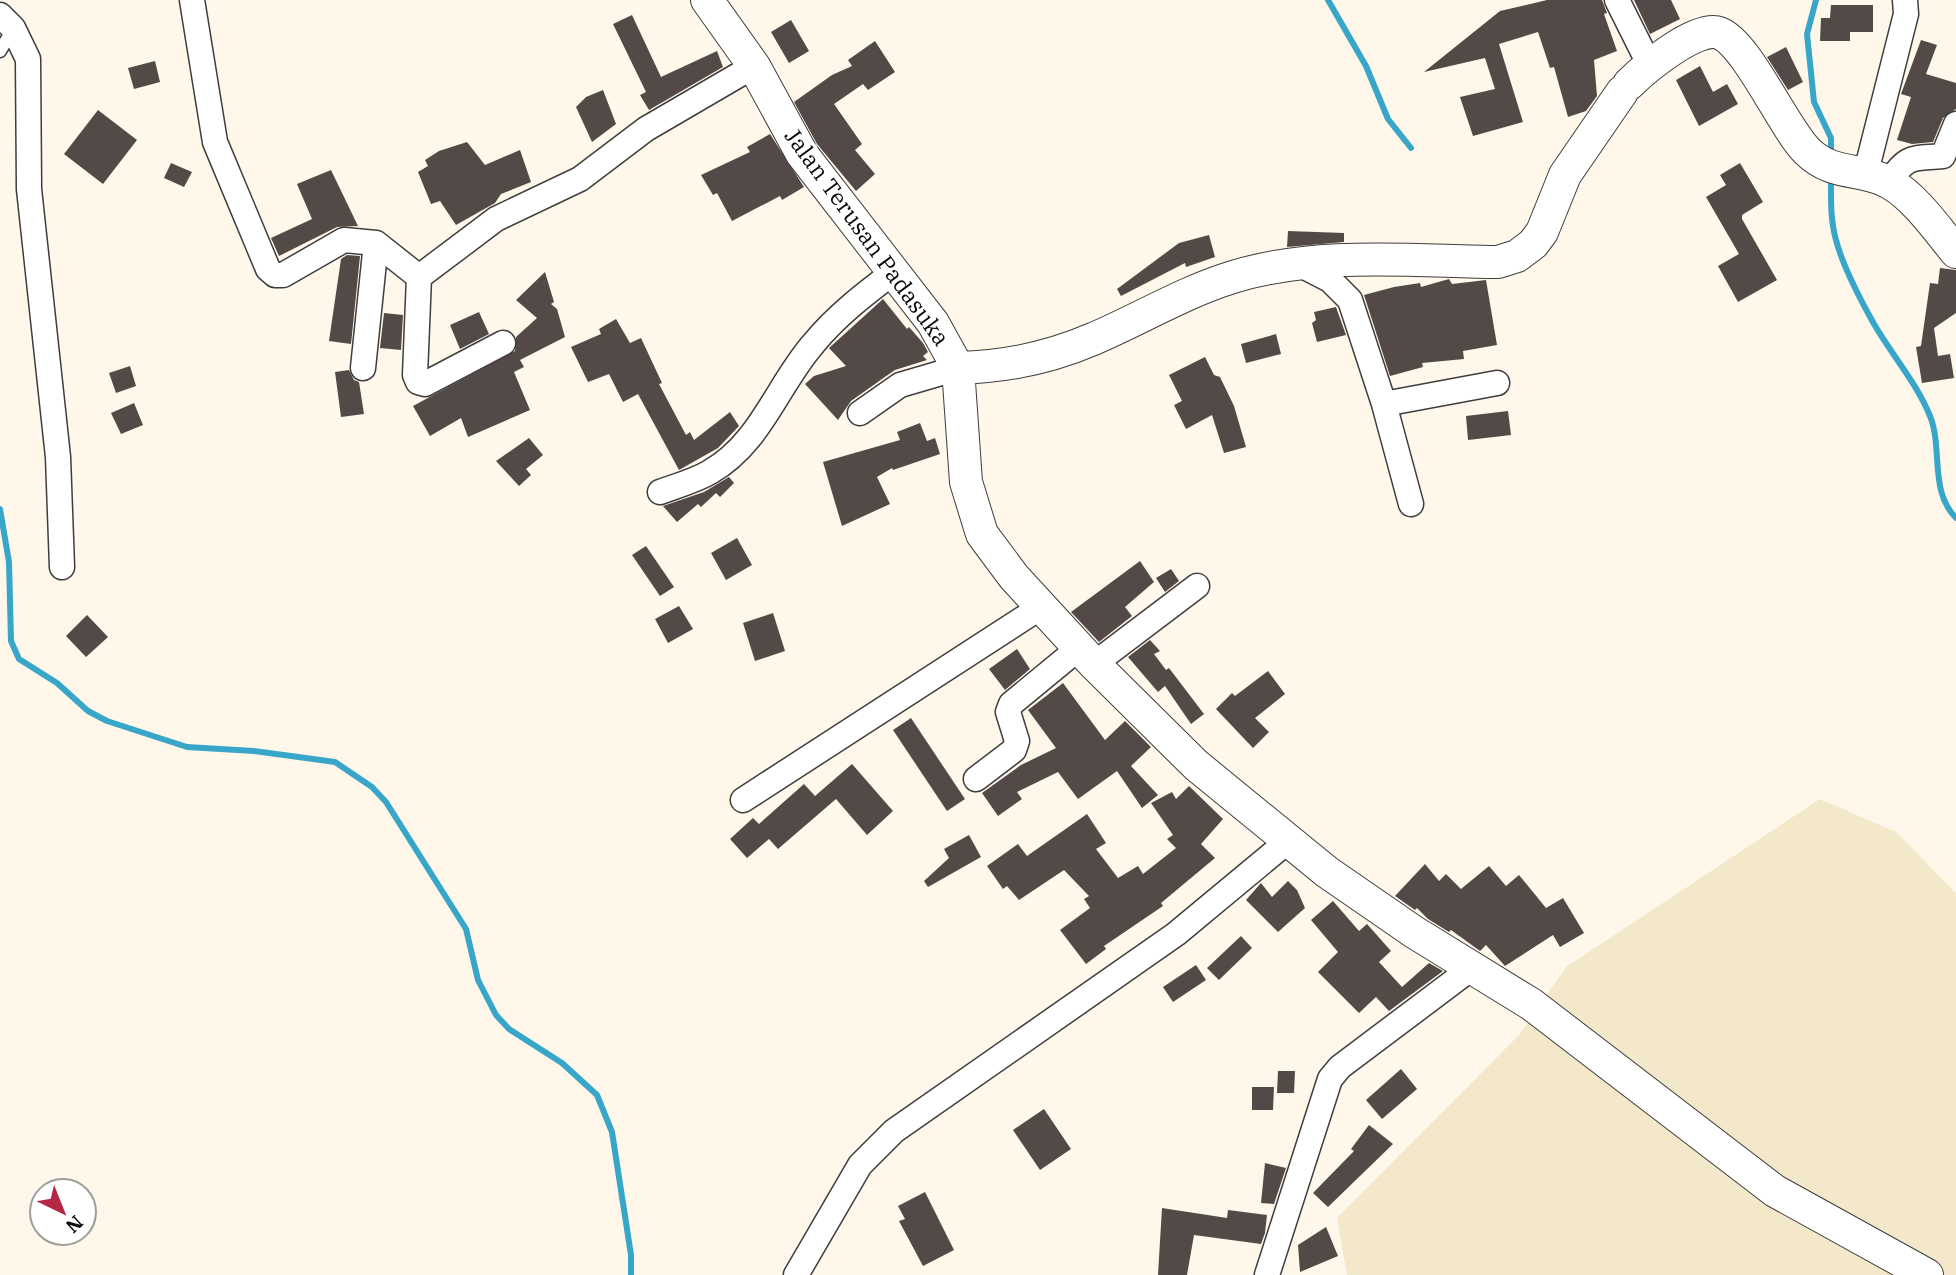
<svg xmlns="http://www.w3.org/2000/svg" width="1956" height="1275" viewBox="0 0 1956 1275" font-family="'IBM Plex Serif',serif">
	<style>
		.farmland { fill: #f3e9ca }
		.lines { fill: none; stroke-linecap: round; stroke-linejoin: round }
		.stream { stroke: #38a6c9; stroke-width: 6 }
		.building { fill: #534a47 }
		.service-casing { stroke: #3e3e3e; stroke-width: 15 }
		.minor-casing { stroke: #3e3e3e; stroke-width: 27 }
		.tertiary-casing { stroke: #3e3e3e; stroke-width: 34 }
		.service { stroke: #fff; stroke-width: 12 }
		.minor { stroke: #fff; stroke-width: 24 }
		.tertiary { stroke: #fff; stroke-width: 32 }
		.labels { text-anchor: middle; stroke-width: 7; stroke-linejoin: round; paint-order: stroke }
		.street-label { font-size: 23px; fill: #0b0b0b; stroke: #fff }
	</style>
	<rect width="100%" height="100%" fill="#fff7e9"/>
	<path class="farmland" d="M1820,799L1896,832L1956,893V1275H1347L1337,1218L1520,1034L1566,967Z"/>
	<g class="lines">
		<path class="stream" d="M1328,0L1366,66L1388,119L1411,148
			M1816,0L1807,34L1814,102L1831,138V155
			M1831,176C1831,197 1830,219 1836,240C1843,267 1860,299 1874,324C1892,355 1916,382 1930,416C1943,448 1929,491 1956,518
			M0,509L9,562L11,641L19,659L57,683L88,711L107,721L187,747L254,751L335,762L372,787L386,802L466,929L478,980L496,1015L509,1029L562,1063L597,1095L612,1132L631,1255V1275"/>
	</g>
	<path class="building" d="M1547,0H1602L1607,13L1604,14L1617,51L1594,60L1597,96L1586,111L1568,117L1554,67L1550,68L1538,32L1499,44L1523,122L1473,136L1460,97L1495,89L1485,58L1424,72L1500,11Z
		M1634,0H1671L1680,19L1650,34Z
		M1831,5H1873V32H1850V41H1820L1821,18H1830Z
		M632,15L661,77L717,51L723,67L649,110L640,95L646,92L613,24Z
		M791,20L809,51L789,63L771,32Z
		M1921,40L1937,45L1926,74L1956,83V109L1943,118L1933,142L1912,144L1897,140L1911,97L1901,94Z
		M875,41L895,72L868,90L863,84L834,104L862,144L855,150L875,174L856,191L817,144L794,102L832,75L852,66L848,60Z
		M1786,47L1803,82L1788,90L1767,57Z
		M155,61L160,82L134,89L128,68Z
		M1700,66L1713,92L1727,84L1738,104L1699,126L1676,80Z
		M603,90L616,124L592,142L576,107L586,97Z
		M98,110L137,140L103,184L64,154Z
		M770,134L804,187L782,200L780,196L732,221L717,193L713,195L701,175L750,152L747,147Z
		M467,142L485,165L520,150L531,182L501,194L495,203L456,225L440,201L431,204L418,172L428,166L425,160L439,151Z
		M171,163L192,172L184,187L164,178Z
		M1740,163L1763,202L1742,215V219L1777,280L1738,302L1718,266L1739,254L1706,197L1726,185L1720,175Z
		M331,170L358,226L337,227L279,256L271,238L312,219L297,184Z
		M1288,231L1344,233V242L1287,247Z
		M1209,235L1215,257L1186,267L1185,263L1121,296L1117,289L1179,243Z
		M347,255L360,256L351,344L329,341L341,259Z
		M1940,268L1956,270V313L1934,328L1938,356L1950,354L1954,378L1922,383L1916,347L1921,346L1930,283L1938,284Z
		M545,272L554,302L551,304L557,309L565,337L520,360L524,367L514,372L530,410L468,437L461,418L430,436L413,406L515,351L516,337L537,318L516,300Z
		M1449,279L1452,284L1486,280L1497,345L1463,351L1464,359L1422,363L1423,367L1390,376L1364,295L1394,287L1420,283L1421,287Z
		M883,299L907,329L909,327L923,343L928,352L923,356L927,360L895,370L882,379L851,401L838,420L805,384L814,376L846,366L829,348Z
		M1336,307L1346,335L1317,342L1312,323L1316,320L1314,312Z
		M479,312L489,334L460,349L450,325Z
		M384,313L403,315L401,350L380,348Z
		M616,319L630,343L641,338L662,383L659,384L686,435L690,432L694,440L730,412L739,426L718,448L679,470L638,394L623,402L609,374L588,382L571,347L601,334L599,329Z
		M1276,334L1281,354L1246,363L1241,344Z
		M1205,357L1214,375L1220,377L1234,406L1246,447L1224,453L1212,415L1186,429L1174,405L1182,401L1169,375Z
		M130,366L136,386L116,393L109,373Z
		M349,370L354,380L359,382L364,414L341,417L335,372Z
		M134,403L143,425L121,434L111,413Z
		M1508,411L1511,435L1468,440L1466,416Z
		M920,423L927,441L935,438L940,454L893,470L892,468L877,477L890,504L842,526L823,462L900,440L897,432Z
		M529,438L543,455L526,469L531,475L519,486L496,461Z
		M729,477L734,483L720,497L716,493L701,507L698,504L677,522L663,506L704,492Z
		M737,538L752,565L726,580L711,553Z
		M646,546L674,587L660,596L632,555Z
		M1140,561L1154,582L1125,607L1132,616L1099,642L1071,612Z
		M1171,569L1179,581L1165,592L1156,578Z
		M679,606L693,629L668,643L655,619Z
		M773,613L785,651L755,661L743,623Z
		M87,615L108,637L86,657L66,636Z
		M1150,640L1160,651L1154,654L1166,670L1169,668L1204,714L1191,724L1165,686L1158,692L1128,657Z
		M1017,649L1030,669L1005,690L989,669Z
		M1268,671L1285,694L1255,718L1269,732L1253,748L1216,709L1232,693L1235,696Z
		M1063,683L1105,740L1125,721L1151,747L1131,766L1158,795L1142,808L1117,771L1078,799L1058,772L1017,792L1022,799L998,816L982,793L1021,765L1056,748L1028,710Z
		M911,718L965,799L947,811L893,730Z
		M852,764L893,811L867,835L836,799L778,849L769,839L747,858L730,839L753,818L759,824L804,784L815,796Z
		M1189,786L1223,819L1201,844L1215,858L1161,903L1163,906L1104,946L1106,949L1086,964L1060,930L1090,908L1084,899L1089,896L1064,870L1019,900L1007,886L1003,889L987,866L1018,844L1027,856L1087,814L1106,843L1096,849L1118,878L1138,866L1143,874L1176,848L1167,839L1173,835L1151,803L1172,792L1176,799Z
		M969,835L981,857L928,887L924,881L949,858L944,849Z
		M1425,864L1439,881L1446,874L1461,889L1489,866L1506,886L1519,875L1546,908L1563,898L1584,933L1560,947L1553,935L1505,966L1486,945L1480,951L1451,930L1449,932L1428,919L1417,908L1415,910L1395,896Z
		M1288,881L1297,890L1305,908L1278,932L1246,900L1261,883L1272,897Z
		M1333,901L1359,931L1367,924L1391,951L1379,962L1402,987L1429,963L1443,971L1389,1011L1376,997L1359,1013L1318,972L1338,952L1311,920Z
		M1241,936L1252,948L1219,980L1207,968Z
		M1196,965L1206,980L1173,1002L1163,987Z
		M1401,1069L1417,1089L1382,1119L1366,1100Z
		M1278,1071H1295L1294,1093H1277Z
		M1252,1087H1274L1273,1110H1252Z
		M1044,1109L1071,1149L1040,1170L1013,1130Z
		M1369,1125L1393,1144L1328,1207L1313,1193L1354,1151L1351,1149Z
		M1265,1163L1286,1168L1274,1204L1261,1203Z
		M925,1192L954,1250L923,1266L899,1221L905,1219L898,1206Z
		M1162,1208L1227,1218L1228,1210L1267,1215L1265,1233L1261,1244L1194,1235L1187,1275H1158Z
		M1326,1227L1338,1256L1300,1272L1298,1245Z"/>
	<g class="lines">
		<defs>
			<path id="service" d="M0,51L13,29"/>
			<path id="minor" d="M192,0L215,142L268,269L275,275H283L344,240L376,243
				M1617,0L1649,64
				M0,15L13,28L28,59L29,189L58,457L62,567
				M1865,176L1906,14L1905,0
				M1889,182C1908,154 1912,159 1943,156L1956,124
				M1299,264L1330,280L1350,300L1384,404L1411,504
				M503,343L425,384L418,382L415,375L419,277L496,219L580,179L646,129L754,66
				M363,368L376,243L419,277
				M1384,404L1497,383
				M860,413L900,385L958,368
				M660,492C676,486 695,481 710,472C761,443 777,385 814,343C837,315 866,293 895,271
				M1094,664L1197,586
				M976,779L1014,750L1017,741L1008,712L1011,704L1079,648
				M743,800L1041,607
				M796,1275L860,1165L894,1131L1176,934L1288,841
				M1267,1275L1330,1079L1340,1067L1473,967"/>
			<path id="tertiary" d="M707,0L754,66L802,154L933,323L958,368L966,482L982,534L1014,577L1094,664L1196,765L1327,872L1414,932L1531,1004L1775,1191L1927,1275
				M1629,84C1644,69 1697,25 1719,33C1747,43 1783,127 1807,151C1833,177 1862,167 1890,183C1916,198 1937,229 1956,252
				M958,368C1004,367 1051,357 1093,339C1140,319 1184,292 1233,277C1317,251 1411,261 1498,262L1517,256L1533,244L1542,232L1565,175L1622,92"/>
		</defs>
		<use href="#service" class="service-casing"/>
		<use href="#minor" class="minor-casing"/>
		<use href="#tertiary" class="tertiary-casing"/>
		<use href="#service" class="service"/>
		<use href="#minor" class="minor"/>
		<use href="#tertiary" class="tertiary"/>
	</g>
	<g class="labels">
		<g class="street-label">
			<text transform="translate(867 237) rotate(54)" y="8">Jalan Terusan Padasuka</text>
		</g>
	</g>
	<g transform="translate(63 1212) rotate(137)"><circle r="33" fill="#ffffff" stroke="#9d9d9d" stroke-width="2"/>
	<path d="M0-5L12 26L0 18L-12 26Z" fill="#b62744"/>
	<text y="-10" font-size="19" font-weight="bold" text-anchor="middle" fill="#0b0b0b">N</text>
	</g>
</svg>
